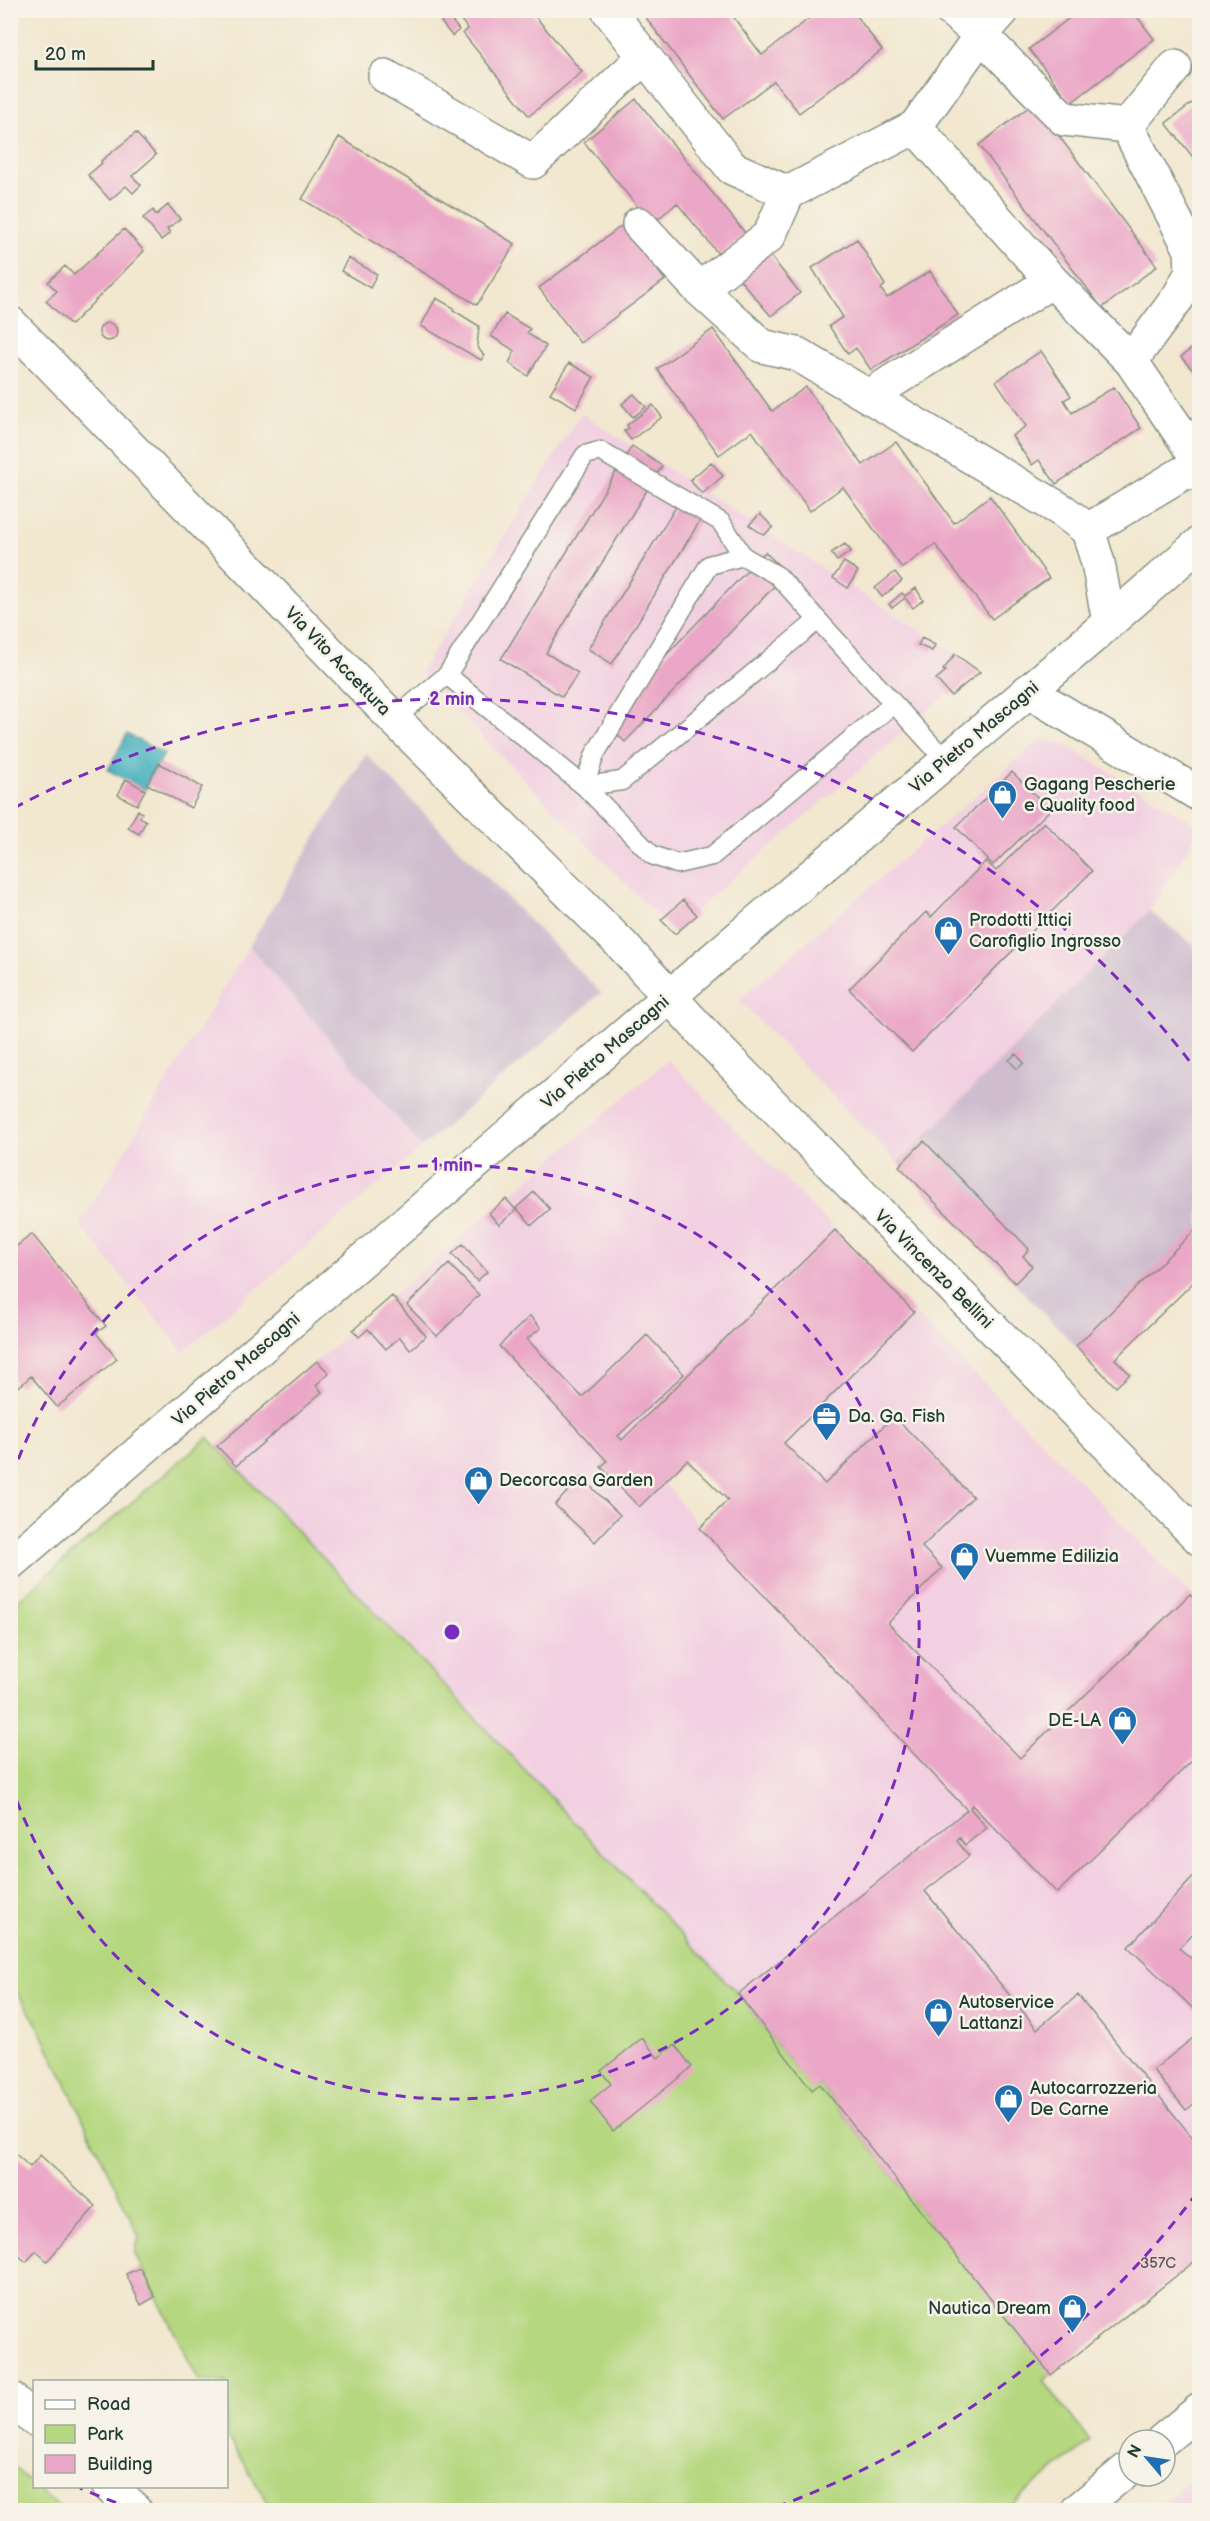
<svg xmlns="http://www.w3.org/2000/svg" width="1210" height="2521" viewBox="0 0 1210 2521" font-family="'Balsamiq Sans',sans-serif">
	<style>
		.built { fill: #f2cfe1 }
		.industrial { fill: #cfbdcf }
		.green { fill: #b5d77f; stroke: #6a8a5a; stroke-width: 1.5 }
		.water { fill: #41afbd; stroke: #307678; stroke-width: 1.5 }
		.building { fill: #eba7c7 }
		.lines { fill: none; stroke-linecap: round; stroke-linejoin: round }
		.service-casing { stroke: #889282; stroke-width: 21 }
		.minor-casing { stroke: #889282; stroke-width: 36 }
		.secondary-casing { stroke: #889282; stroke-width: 36 }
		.service { stroke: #fff; stroke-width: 18 }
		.minor { stroke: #fff; stroke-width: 33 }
		.secondary { stroke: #fff; stroke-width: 33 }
		.ring { fill: none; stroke: #7b2cbf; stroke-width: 3; stroke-dasharray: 10 8 }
		.labels { text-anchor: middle; stroke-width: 5; stroke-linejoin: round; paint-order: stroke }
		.number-label { font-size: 15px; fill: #525859 }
		.street-label { font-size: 18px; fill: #1f3d34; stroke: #f7f3e8 }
		.poi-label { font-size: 18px; fill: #1f3d34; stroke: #f7f3e8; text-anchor: start }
		.centre { fill: #7b2cbf; stroke: #f7f3e8; stroke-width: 3 }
		.ring-label { font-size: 18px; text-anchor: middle; font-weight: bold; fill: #7b2cbf; stroke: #f7f3e8; stroke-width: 5; stroke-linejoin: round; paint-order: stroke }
	</style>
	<rect width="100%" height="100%" fill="#f7f3e8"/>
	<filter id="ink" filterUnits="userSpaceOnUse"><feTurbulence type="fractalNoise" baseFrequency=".0167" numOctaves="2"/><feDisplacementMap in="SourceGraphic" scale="12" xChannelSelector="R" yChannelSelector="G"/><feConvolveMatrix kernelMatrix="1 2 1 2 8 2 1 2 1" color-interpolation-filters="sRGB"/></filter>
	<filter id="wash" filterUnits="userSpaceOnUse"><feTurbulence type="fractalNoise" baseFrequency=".008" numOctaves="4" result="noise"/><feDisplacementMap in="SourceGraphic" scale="24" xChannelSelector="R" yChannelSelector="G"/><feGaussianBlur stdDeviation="1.35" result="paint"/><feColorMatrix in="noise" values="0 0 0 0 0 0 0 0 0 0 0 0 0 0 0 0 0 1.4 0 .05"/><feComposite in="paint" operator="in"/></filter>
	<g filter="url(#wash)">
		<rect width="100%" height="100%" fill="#f2e7cf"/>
		<path class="built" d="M581,413L978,668L672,931L420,673Z
			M1040,740L1062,743L1199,826V830L1149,911L898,1163L739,1000Z
			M249,946L422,1147L183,1352L80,1225Z
			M668,1060L835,1230L664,1482L700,1528L914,1312L1199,1603V2257L812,2090L217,1446Z
			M1199,2473V2510H1154Z"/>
		<path class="industrial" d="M366,754L601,993L422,1147L249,946Z
			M1149,911L1199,949V1276L1101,1372L898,1163Z"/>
		<path class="green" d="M208,1437L738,1994L812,2089L820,2084L1051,2374L1044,2381L1090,2441L1004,2510H259L267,2502L227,2436L226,2382L199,2381L135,2254L139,2236L37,2024L11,1982V1606Z
			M10,2464L63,2510H11Z"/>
		<path class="water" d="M127,734L164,754L145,790L108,770Z"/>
		<g id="blocks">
			<path class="building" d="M453,10H530L582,72L529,116L463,33L468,29Z
				M640,10H728L762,55L820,10H852L882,50L799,113L774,81L723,119Z
				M1080,10H1132L1154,39L1071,103L1029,49Z
				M448,16L459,30L452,36L441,22Z
				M1200,97V166L1166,123Z
				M636,99L746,234L720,256L677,203L652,224L584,142Z
				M1034,103L1157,266L1102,308L979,145Z
				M136,133L156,155L132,176L141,185L133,193L126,186L110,200L88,175L102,163L101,161Z
				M339,137L515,244L477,305L302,199Z
				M168,205L180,219L167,229L170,233L161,240L143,218L153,210L156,215Z
				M624,224L665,280L580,343L539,288Z
				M124,229L144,251L71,325L46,301L57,291L48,282L65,266L74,275Z
				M857,239L885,285L881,289L887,298L930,271L958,315L871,370L856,348L848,354L829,326L843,317L812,268Z
				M765,249L800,293L771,316L735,274Z
				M348,258L377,274L370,288L341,271Z
				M436,298L454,308L453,310L479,326L477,346L484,356L481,360L421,326Z
				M505,314L530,329L527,333L546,346L528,376L509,363L515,351L491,336Z
				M99 332a9 9 0 1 1 18 0a9 9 0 1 1-18 0Z
				M713,329L772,411L806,387L863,465L896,442L954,523L990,496L1049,578L992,619L935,544L902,568L843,487L810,511L752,431L719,455L657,369Z
				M1200,342V378L1181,357Z
				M1041,351L1071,396L1064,400L1072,413L1114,387L1141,428L1056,484L1039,460L1032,465L1012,436L1026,426L996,381Z
				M569,363L594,377L576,408L550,393Z
				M634,394L646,407L633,417L622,404Z
				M653,405L662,417L631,440L624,431L629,428L627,425Z
				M632,446L662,466L546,653L578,673L562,697L501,659Z
				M711,462L723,476L702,494L690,480Z
				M679,502L703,516L612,664L588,649Z
				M760,514L773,527L764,535L749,525Z
				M845,544L851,551L837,561L831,553Z
				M765,552L787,573L625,742L603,721Z
				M844,562L858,571L848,588L833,578Z
				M895,572L902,581L882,597L875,588Z
				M916,588L923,600L913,608L905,598L892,608L889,604L902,593L905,596Z
				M922,638L935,645L932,651L918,645Z
				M955,654L980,672L951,696L936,679L946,671L943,670Z
				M159,763L202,787L191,808L147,784Z
				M1012,772L1050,810L993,865L956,827Z
				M126,779L145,790L137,805L118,795Z
				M138,810L142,813L140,817L146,821L139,834L128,828Z
				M1044,822L1092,871L912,1052L849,989L926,912L931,917L986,861L996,871Z
				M683,900L697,915L675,934L661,920Z
				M1016,1054L1024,1063L1017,1069L1009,1060Z
				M924,1141L1029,1249L1023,1256L1032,1266L1015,1283L899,1166Z
				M534,1192L550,1209L532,1225L516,1208Z
				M506,1199L516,1210L499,1225L489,1213Z
				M1200,1225V1276L1115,1359L1130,1374L1116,1387L1076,1346Z
				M835,1230L914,1312L784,1443L825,1484L894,1416L973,1497L922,1547L942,1568L888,1623L1020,1758L1190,1594L1200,1603V1753L1057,1893L972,1805L970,1808L987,1828L965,1845L960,1838L957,1841L969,1856L925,1891L1037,2029L1078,1995L1200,2147V2257L1051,2375L820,2084L812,2090L738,1994L967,1810L700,1528L728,1500L687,1460L639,1507L601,1467L607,1461L499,1346L530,1316L541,1328L527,1339L582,1397L647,1335L684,1374L618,1436L622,1440Z
				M32,1234L106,1326L96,1333L117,1359L57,1407L31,1376L19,1387L10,1376V1238L17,1246Z
				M463,1244L487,1272L477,1281L452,1254Z
				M449,1264L479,1295L437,1336L407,1305Z
				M392,1296L426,1336L410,1350L400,1337L386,1349L368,1329L359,1337L353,1330Z
				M317,1361L329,1373L316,1385L322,1392L236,1466L217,1446Z
				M581,1477L620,1515L595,1542L555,1505Z
				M1200,1870V1926L1179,1948L1200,1966V2015L1128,1947Z
				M1198,2034L1200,2099L1186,2110L1153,2070Z
				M642,2038L658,2058L675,2045L692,2067L613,2131L590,2101L611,2084L601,2071Z
				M10,2149L30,2167L40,2155L96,2206L47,2261L36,2251L26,2262L10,2248Z
				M140,2268L155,2297L141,2305L126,2274Z"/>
		</g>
	</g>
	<g filter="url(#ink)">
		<use href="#blocks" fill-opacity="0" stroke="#889282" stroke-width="1.5"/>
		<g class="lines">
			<defs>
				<path id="service" d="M818,620L622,781L584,786L595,754L709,565L743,556L778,576L946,761
					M447,675L584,786L652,855L677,864L712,856L893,704
					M394,719L447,675L585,455L600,451L721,522L743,556"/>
				<path id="minor" d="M608,10L732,168L788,193
					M951,10L981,35L1064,119L1127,126
					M385,76L533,162L644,57
					M915,127L1052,281L1131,361L1191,449L1200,457
					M639,224L699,289L762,346L797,354L1063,511L1088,530L1098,563L1109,622
					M699,289L769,236L788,193L915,127L981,35L1003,10
					M10,323L394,719L622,945L719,1050L1200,1539
					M1131,361L1179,296L1192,272L1191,250L1127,126L1175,67
					M869,396L1052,281
					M1088,530L1183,473L1200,472
					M1028,691L1200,795
					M10,1563L711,961L1090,639L1200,543"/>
				<path id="secondary" d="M10,2398L34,2419
					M1163,2440L1200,2410
					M109,2486L135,2510
					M1078,2510L1129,2468"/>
			</defs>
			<use href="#service" class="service-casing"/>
			<use href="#minor" class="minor-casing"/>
			<use href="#secondary" class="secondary-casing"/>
			<use href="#service" class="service"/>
			<use href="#minor" class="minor"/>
			<use href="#secondary" class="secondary"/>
		</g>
	</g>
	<g class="ring">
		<path d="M12 1476A467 467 0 1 1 12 1788"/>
		<path d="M1197 2193A933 933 0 0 1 771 2509M133 2509A933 933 0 0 1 80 2488M14 808A933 933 0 0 1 1197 1071"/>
	</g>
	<defs>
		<symbol id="shop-pin" viewBox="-11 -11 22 30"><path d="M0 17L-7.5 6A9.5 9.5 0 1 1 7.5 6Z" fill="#1f6fb2" stroke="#f7f3e8"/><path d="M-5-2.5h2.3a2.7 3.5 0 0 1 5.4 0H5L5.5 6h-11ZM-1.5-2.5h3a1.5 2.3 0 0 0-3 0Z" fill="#fff"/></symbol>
		<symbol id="office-pin" viewBox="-11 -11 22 30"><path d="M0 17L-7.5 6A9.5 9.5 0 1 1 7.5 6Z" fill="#1f6fb2" stroke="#f7f3e8"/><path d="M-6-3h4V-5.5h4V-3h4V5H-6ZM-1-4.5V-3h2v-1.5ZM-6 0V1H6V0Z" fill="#fff"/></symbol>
	</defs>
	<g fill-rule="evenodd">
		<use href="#shop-pin" x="986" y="778" width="33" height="45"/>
		<use href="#shop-pin" x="932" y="914" width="33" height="45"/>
		<use href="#office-pin" x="810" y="1400" width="33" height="45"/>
		<use href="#shop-pin" x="462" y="1464" width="33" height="45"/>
		<use href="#shop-pin" x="948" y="1540" width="33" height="45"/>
		<use href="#shop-pin" x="1106" y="1704" width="33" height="45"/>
		<use href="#shop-pin" x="922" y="1996" width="33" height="45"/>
		<use href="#shop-pin" x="992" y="2082" width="33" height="45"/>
		<use href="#shop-pin" x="1056" y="2292" width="33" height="45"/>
	</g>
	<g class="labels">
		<g class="number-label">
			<text x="1158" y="2268">357C</text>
		</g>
		<g class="street-label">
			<text transform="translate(338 661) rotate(46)" y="6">Via Vito Accettura</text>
			<text transform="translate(974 737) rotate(-40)" y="6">Via Pietro Mascagni</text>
			<text transform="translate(605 1052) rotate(-41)" y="6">Via Pietro Mascagni</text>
			<text transform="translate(934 1269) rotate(45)" y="6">Via Vincenzo Bellini</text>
			<text transform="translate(236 1369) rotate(-41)" y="6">Via Pietro Mascagni</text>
		</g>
		<g class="poi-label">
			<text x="1024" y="790">Gagang Pescherie<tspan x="1024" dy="21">e Quality food</tspan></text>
			<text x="969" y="926">Prodotti Ittici<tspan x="969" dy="21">Carofiglio Ingrosso</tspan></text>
			<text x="848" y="1422">Da. Ga. Fish</text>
			<text x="499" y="1486">Decorcasa Garden</text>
			<text x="985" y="1562">Vuemme Edilizia</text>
			<text x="1101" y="1726" text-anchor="end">DE-LA</text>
			<text x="959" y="2008">Autoservice<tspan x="959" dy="21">Lattanzi</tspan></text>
			<text x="1030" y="2094">Autocarrozzeria<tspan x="1030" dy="21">De Carne</tspan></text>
			<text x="1051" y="2314" text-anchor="end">Nautica Dream</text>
		</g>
	</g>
	<circle cx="452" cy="1632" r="9" class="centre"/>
	<g class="ring-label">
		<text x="452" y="705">2 min</text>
		<text x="452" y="1171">1 min</text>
	</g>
	<rect width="1210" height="2521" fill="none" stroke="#f7f3e8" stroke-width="36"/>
	<rect x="33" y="2380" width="195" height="108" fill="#f7f3e8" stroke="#a1aaa0" stroke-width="1.5"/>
	<rect x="45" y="2400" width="30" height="9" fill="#ffffff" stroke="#a1aaa0" stroke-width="1.5"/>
	<text x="87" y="2410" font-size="18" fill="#1f3d34">Road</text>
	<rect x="45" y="2425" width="30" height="18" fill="#b5d77f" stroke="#a1aaa0" stroke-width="1.5"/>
	<text x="87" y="2440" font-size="18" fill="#1f3d34">Park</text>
	<rect x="45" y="2455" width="30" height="18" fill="#eba7c7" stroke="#a1aaa0" stroke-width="1.5"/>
	<text x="87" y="2470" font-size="18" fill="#1f3d34">Building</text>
	<g transform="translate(1147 2458) rotate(299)"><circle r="28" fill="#f7f3e8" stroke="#a1aaa0" stroke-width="1.5"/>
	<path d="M0-4.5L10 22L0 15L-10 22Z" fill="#1f6fb2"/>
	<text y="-9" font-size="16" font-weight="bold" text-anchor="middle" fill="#1f3d34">N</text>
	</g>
	<path d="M36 60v9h117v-9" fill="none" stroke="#1f3d34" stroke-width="3"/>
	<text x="45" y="60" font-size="18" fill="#1f3d34" stroke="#f7f3e8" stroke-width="4.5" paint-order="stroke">20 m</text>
</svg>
